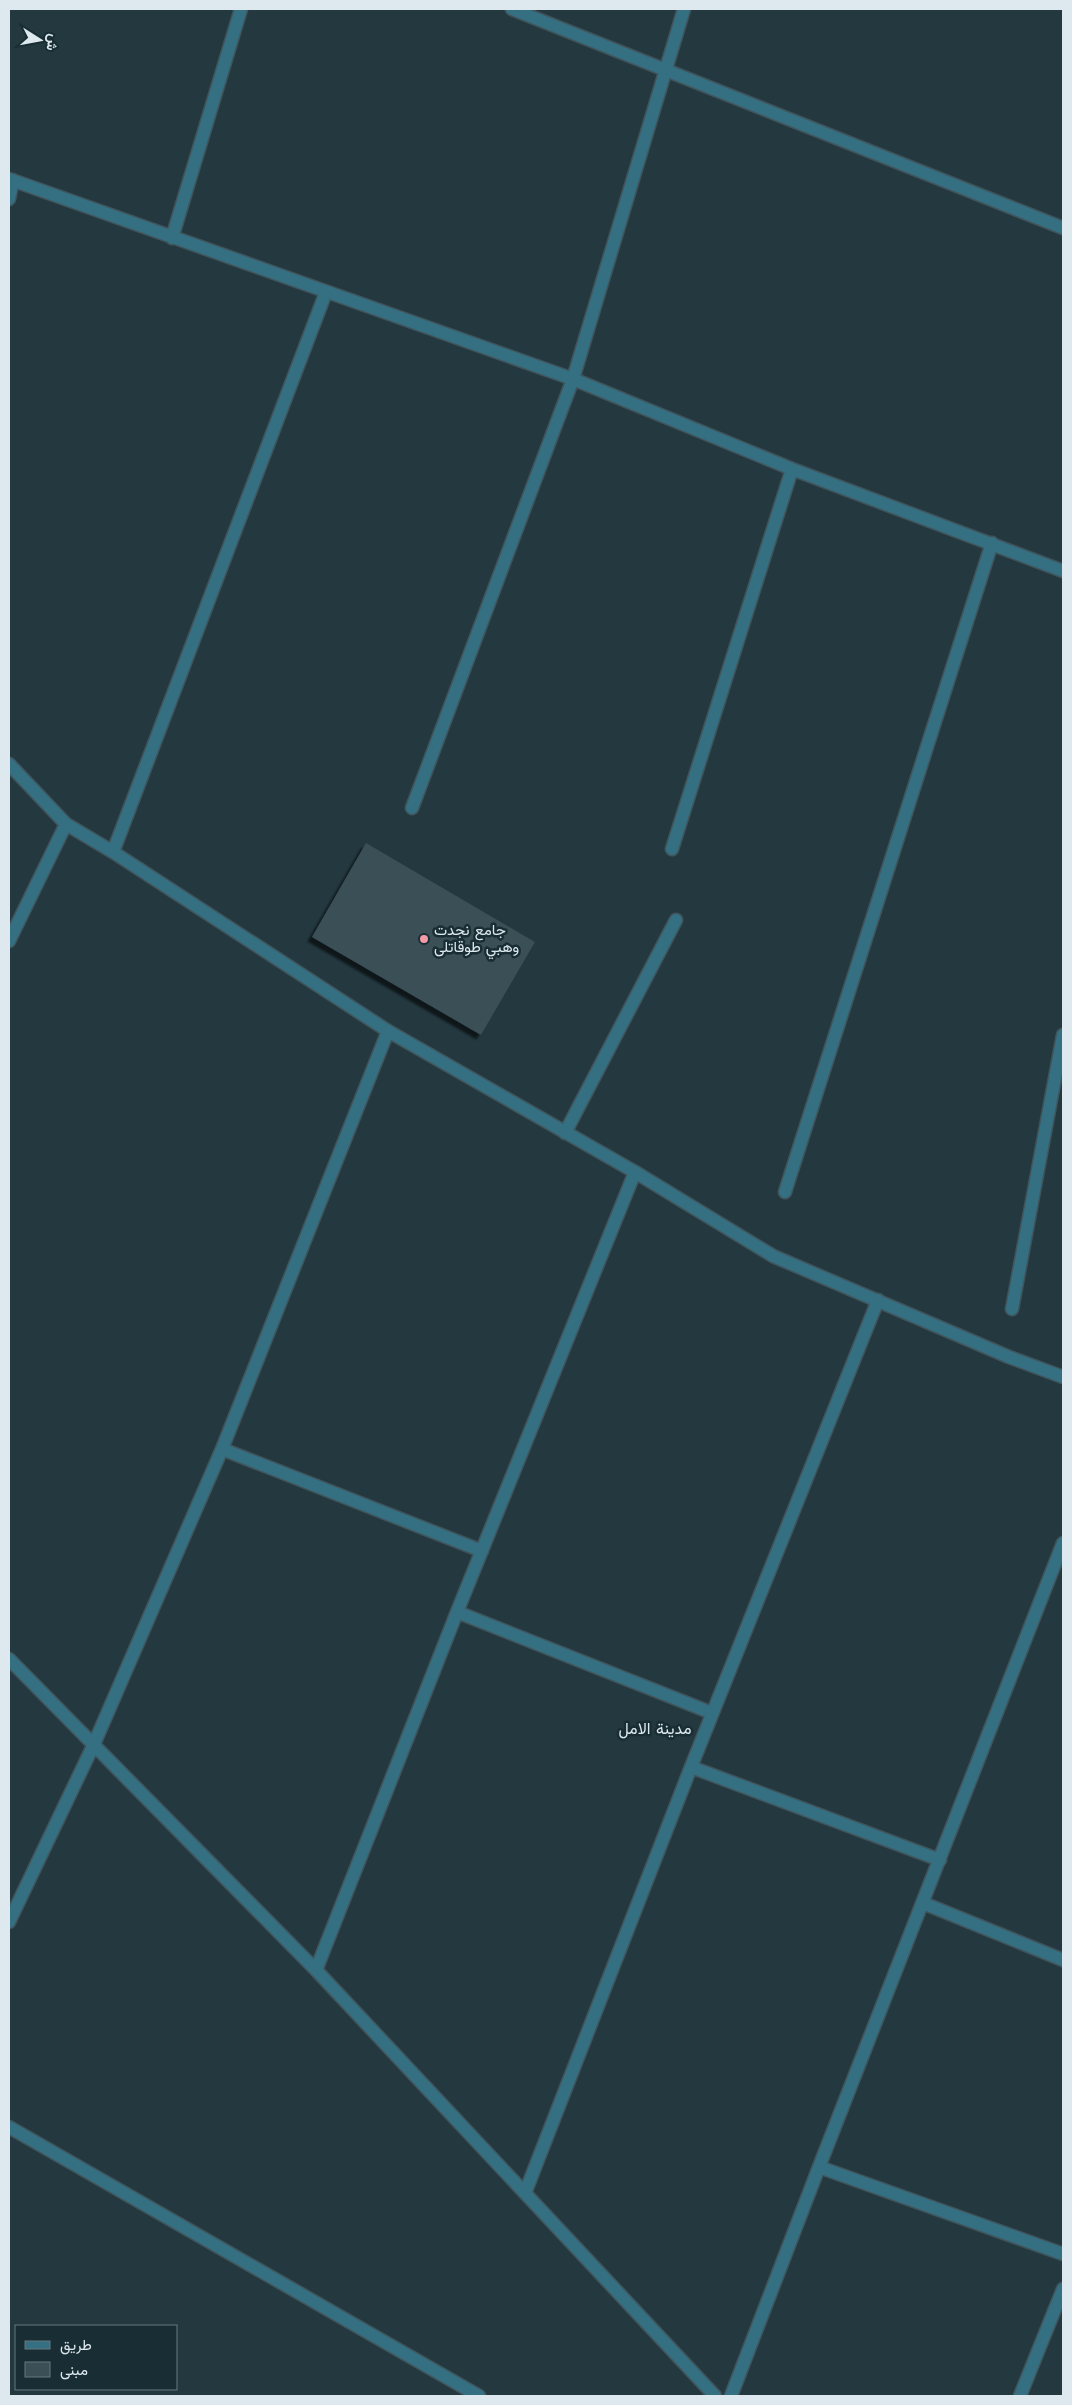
<svg xmlns="http://www.w3.org/2000/svg" width="1072" height="2405" viewBox="0 0 1072 2405" font-family="'Work Sans',Vazirmatn,sans-serif">
	<style>
		.building { fill: #3a4f56; filter: url(#shadow) }
		.lines { fill: none; stroke-linecap: round; stroke-linejoin: round }
		.minor-casing { stroke: #41545b; stroke-width: 15 }
		.minor { stroke: #346f82; stroke-width: 12 }
		.poi-dot { fill: #f49aa6; stroke: #192e34; stroke-width: 2 }
		.labels { text-anchor: middle; stroke-width: 5; stroke-linejoin: round; paint-order: stroke }
		.poi-label { font-size: 15px; fill: #dde9ee; stroke: #192e34; text-anchor: start }
		.neighbourhood-label { font-size: 16px; fill: #dde9ee; stroke: #192e34 }
	</style>
	<defs>
		<filter id="shadow"><feDropShadow dx="-4.5" dy="4.5" stdDeviation="1" flood-color="#0009"/></filter>
	</defs>
	<rect width="100%" height="100%" fill="#23383f"/>
	<path class="building" d="M366,843L535,942L481,1035L312,937Z"/>
	<g class="lines">
		<defs>
			<path id="minor" d="M512,9L1063,228
				M9,179L573,379L792,469L1063,571
				M9,199L13,180
				M172,238L241,9
				M9,764L66,824L113,852L388,1031L635,1172L773,1256L1009,1357L1063,1377
				M412,808L573,379L684,9
				M672,849L792,469
				M113,852L326,292
				M9,941L66,824
				M565,1133L676,920
				M785,1192L992,543
				M1012,1309L1063,1035
				M222,1449L482,1551
				M457,1612L712,1713
				M9,1659L316,1970L715,2396
				M691,1767L940,1860
				M923,1903L1063,1960
				M9,1922L94,1744L222,1449L388,1031
				M316,1970L457,1612L635,1172
				M9,2127L479,2396
				M819,2167L1063,2254
				M525,2193L691,1767L878,1300
				M731,2396L819,2167L1063,1543
				M1020,2396L1063,2289"/>
		</defs>
		<use href="#minor" class="minor-casing"/>
		<use href="#minor" class="minor"/>
	</g>
	<circle class="poi-dot" cx="424" cy="939" r="5"/>
	<g class="labels">
		<g class="poi-label">
			<text x="434" y="935">جامع نجدت<tspan x="434" dy="17">وهبي طوقاتلى</tspan></text>
		</g>
		<g class="neighbourhood-label">
			<text x="655" y="1734">مدينة الامل</text>
		</g>
	</g>
	<rect width="1072" height="2405" fill="none" stroke="#dde9ee" stroke-width="20"/>
	<rect x="15" y="2325" width="162" height="65" fill="#192e34" stroke="#67797e"/>
	<rect x="25" y="2341" width="25" height="8" fill="#346f82" stroke="#67797e"/>
	<text x="60" y="2350" font-size="15" fill="#dde9ee">طريق</text>
	<rect x="25" y="2362" width="25" height="15" fill="#3a4f56" stroke="#67797e"/>
	<text x="60" y="2375" font-size="15" fill="#dde9ee">مبنى</text>
	<g transform="translate(40 40) rotate(101)" stroke="#192e34" stroke-width="4" paint-order="stroke">
	<path d="M0-4L9 19L0 12L-9 19Z" fill="#dde9ee"/>
	<text y="-8" font-size="14" font-weight="bold" text-anchor="middle" fill="#dde9ee">ش</text>
	</g>
</svg>
